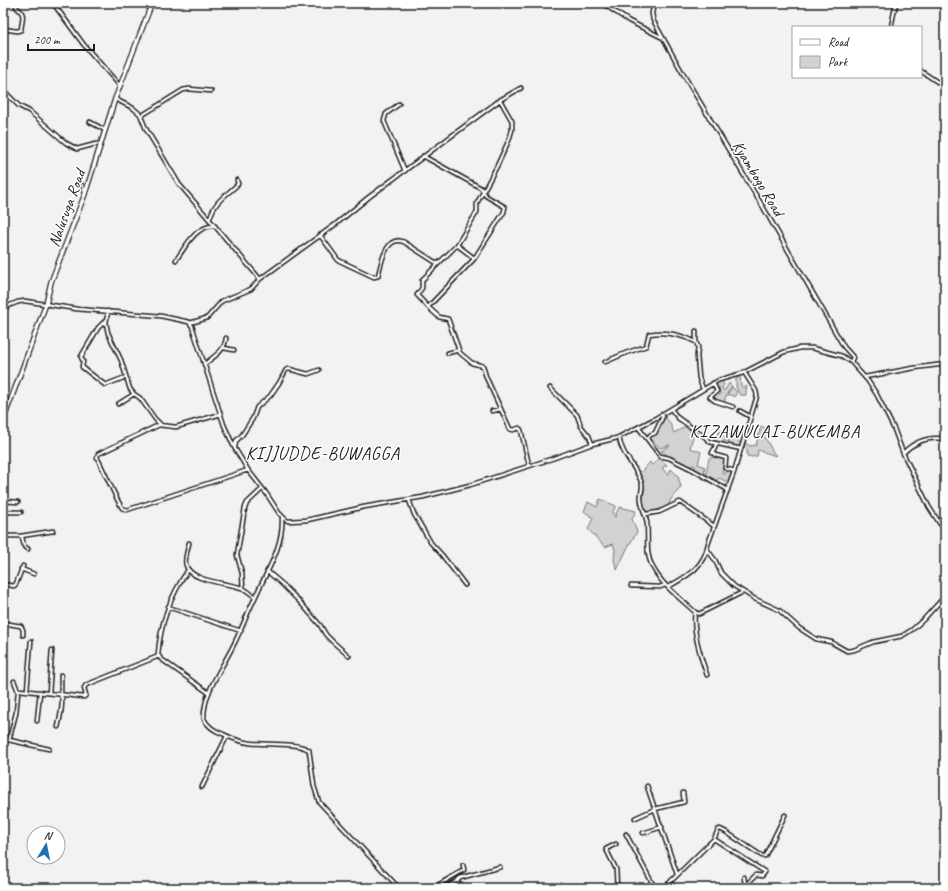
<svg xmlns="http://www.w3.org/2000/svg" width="948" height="891" viewBox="0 0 948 891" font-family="Caveat,sans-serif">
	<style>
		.green { fill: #d2d2d2; stroke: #777 }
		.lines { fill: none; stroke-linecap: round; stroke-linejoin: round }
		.street-casing { stroke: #1c1c1c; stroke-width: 5.5 }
		.secondary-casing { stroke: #1c1c1c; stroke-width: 6 }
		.street { stroke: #fff; stroke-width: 2.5 }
		.secondary { stroke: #fff; stroke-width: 3.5 }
		.labels { text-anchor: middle; stroke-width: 3; stroke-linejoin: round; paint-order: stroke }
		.street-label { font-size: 16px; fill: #1c1c1c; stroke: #fff }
		.quarter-label { font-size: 18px; letter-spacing: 1px; fill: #1c1c1c; stroke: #fff }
	</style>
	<rect width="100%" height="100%" fill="#f2f2f2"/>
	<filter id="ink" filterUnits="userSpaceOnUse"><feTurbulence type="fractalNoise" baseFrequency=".025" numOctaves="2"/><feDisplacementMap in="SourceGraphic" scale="8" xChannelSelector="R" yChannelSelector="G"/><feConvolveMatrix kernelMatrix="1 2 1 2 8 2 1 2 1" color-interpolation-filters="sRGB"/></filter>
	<g filter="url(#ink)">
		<path class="green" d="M740,376L741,386L744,388L745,386L747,387L746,391V395H740L736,387V379Z
			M722,381L724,385L722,387L723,390H725L729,383L732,386L727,394L732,387L737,392L734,397L731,395H727L725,398V403L714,400L711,396L714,394L720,395L719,387L716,388L715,387L717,383Z
			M665,417L670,423L674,433L685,427L694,432L690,448L701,452L698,464L705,467L704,474L695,469V466L692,465L691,468L673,459L661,451L670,445L660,448L650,438L656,433Z
			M761,426L765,428L764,436C769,443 771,451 776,456L758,450L757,456L752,457L747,456V449L744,448L745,443L750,446L756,445Z
			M736,428L745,431L744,435L738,436L737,440L741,444L740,448L728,445L729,441H724L722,444L714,440L719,432Z
			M718,456L726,458L722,473L725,474L727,470L732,471L729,480L725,481L719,478L716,481L706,474L709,458Z
			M659,458L667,465L662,468L668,475L671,469L678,476L681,487L671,499L668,506L657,511L647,513C638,502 646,496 644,485C643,481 639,475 637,471L641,472L650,462L652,465L657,461Z
			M600,499L616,506L612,513L615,517L616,513L620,507L636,511L632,519L637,532L628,547L617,570L614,560L615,550L613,544L605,547L588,529L593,518L584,511L588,502L597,507Z"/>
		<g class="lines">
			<defs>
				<path id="street" d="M53,3L84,45L120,86
					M602,3L629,21L663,38
					M654,3L652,13L653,20L686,79L763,207L844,347L853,357L851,362
					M891,27L896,3
					M3,29L17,31L21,30C22,19 26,14 17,8L15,3
					M921,71L945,87
					M3,90L19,106L29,111L66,143L77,149L96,144H100
					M115,99L133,108L140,114L146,129L179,184L260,279
					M399,104L386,114L384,121L405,171
					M141,116L183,90L189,89L211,91
					M90,122L105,130
					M423,156L481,188L486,196L505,207L504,212L474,259L428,307L439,317L448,319L460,353L472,363L483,366L486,377L510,429L513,430L519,428L521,430L529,465
					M82,185L85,192
					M210,218C215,200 226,196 238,184L237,180
					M320,235L338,260L374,277L378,276C381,264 386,234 404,242L438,264
					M457,245L474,258
					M176,260C186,246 196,225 215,226
					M428,307L417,295L422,288V280L457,245L477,212V203L497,166L509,140L512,130V121L500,100
					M3,308L18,302L25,301L77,309L161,316L189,322L192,326L224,425L234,447L248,470L266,493L279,513L285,519L288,521L307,520L364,507L423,497L470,485L554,458L592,444L617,438L654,419L719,380L743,373L784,352L800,348H812L842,356L851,362L868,381L877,395L894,429L903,453L929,507L940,524L945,528
					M108,311L106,323L108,333L121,360L130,389L134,394L140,398L155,419L161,425
					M105,321L98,328L82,355L81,357L83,361L82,367L105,385L126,377
					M190,323L207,318L222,301L251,289L260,279L336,224L369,197L500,100L521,88
					M696,331V342L698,347L697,356L699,378L703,389
					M224,348L234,350
					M448,353L459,350
					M605,362L626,353L646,346L649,334C666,331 680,334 696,342
					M205,364C214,356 225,351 226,338
					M865,377L914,368L945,364
					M713,383L717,391L710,397L715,401L733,407
					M550,388L577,415L581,426L589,436L592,444
					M118,404L134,394
					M671,409L678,418L705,437L710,442L741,449
					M492,411L501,409
					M740,411L751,417
					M221,414L176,427L159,425L98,454L97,457L117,499L122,508L127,510L248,470
					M638,427L660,456L669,458L693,470L728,490
					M619,437C621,455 637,467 642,484C643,489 640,494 641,499C641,507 646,515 647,523C648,533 647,543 648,553C652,579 678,596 695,612L699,614L743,592
					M649,437L650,435L655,433L663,416L662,415
					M235,447L236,441L242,435L253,418L257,407L270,396L279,383L286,370L289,369L308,374L319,370
					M713,452L715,455L726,458L725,468L734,471
					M712,453L715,448L716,444
					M903,453C915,441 928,436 945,439
					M409,500L414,514L431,543L442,555L465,585
					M3,501L18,502
					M3,512H21
					M646,514L659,512L680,502L714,526
					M282,517C284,547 265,574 254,600C246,616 240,633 232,648C221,670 203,693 204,719C208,727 215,731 223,734C231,738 241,742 250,743C265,745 297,742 309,750L314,786L319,802L399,888
					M3,536H21L22,537L24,546L28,549
					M21,536L53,531
					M189,543C188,549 184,559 186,565C190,582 229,583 242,588C247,590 251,594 255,597
					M707,549L715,560L721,573L734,586L755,599L779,610L799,628L816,639L831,642L847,651L854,650L873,642L902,636L913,629L924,619L945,596
					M21,569L34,574
					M188,570C171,595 160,624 158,655L161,659L209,693
					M267,571L281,583L299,601L320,625L326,635L333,642L349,656
					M3,584L14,586L16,584L23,566
					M631,586L660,587L665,585
					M668,587C687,576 704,568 708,544L734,472L757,396L756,391L744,372
					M243,589L242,573L237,555L245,508L247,503L262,489
					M168,607L241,631
					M695,612C692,629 701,659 707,675
					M3,623L21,626L23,630V635
					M14,681L18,691
					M27,691L31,641
					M49,693L52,650
					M37,721L40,692
					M58,727C60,718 64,703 61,695V675
					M9,740L16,713L18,692L19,690L84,697L86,695L84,688L86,685L159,656
					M3,741L9,740L49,749
					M647,786L677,874
					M202,787L227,736
					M635,818L655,809L684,802L683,793
					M643,833L662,827
					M626,834L655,888
					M714,839L765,872L762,876L756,875L748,883L745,884L744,877
					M616,844L606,849L616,869L617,888
					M433,888L464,870L463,865
					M445,888L457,881
					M461,888L457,881L460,878L500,867
					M511,888H512
					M662,888L667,886
					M669,888L668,884L714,839L718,830L720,829L726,832L762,856H765L785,815"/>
				<path id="secondary" d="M3,421L46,304L51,282L85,194L115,99L152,3"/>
			</defs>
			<use href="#street" class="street-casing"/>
			<use href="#secondary" class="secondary-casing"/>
			<use href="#street" class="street"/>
			<use href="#secondary" class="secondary"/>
		</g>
	</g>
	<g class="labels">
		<g class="street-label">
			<text transform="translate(759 178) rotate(59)" y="6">Kyambogo Road</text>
			<text transform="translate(66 208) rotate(-70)" y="6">Nalusuga Road</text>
		</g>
		<g class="quarter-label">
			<text x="775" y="437">KIZAWULAI-BUKEMBA</text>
			<text x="323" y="459">KIJJUDDE-BUWAGGA</text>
		</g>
	</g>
	<rect width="948" height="891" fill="none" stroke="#fff" stroke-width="16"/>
	<rect x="8" y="8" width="932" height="875" fill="none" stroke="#1c1c1c" stroke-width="1.5" filter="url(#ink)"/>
	<rect x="792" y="26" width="130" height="52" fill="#ffffff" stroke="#a4a4a4"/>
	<rect x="800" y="39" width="20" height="6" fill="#ffffff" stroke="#a4a4a4"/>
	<text x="828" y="46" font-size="12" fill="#1c1c1c">Road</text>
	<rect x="800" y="56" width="20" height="12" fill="#d2d2d2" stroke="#a4a4a4"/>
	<text x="828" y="66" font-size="12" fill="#1c1c1c">Park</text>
	<g transform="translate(46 845) rotate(10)"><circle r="19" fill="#ffffff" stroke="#a4a4a4"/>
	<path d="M0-3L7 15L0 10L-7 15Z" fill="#1f6fb2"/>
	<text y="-6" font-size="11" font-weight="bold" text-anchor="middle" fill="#1c1c1c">N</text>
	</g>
	<path d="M28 44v6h66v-6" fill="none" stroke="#1c1c1c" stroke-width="2"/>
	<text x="34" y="44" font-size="12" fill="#1c1c1c" stroke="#ffffff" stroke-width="3" paint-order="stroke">200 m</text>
</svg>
